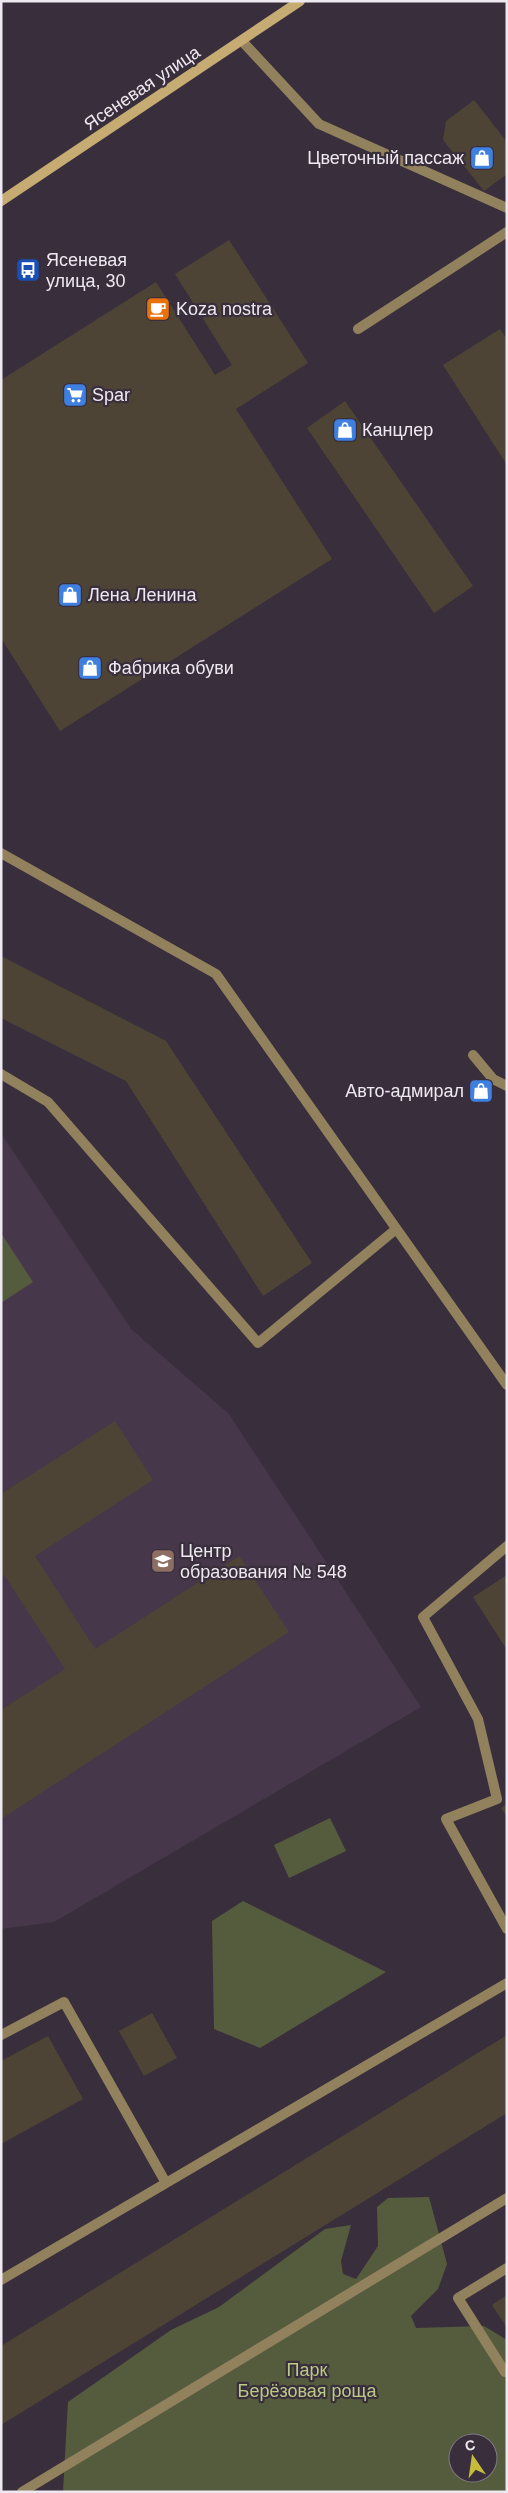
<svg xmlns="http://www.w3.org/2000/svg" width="508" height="2493" viewBox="0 0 508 2493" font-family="Arial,sans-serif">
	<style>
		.built { fill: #46374a }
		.green { fill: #555c3d; fill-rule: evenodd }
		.building { fill: #4e4436 }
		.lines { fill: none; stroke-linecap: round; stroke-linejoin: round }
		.service { stroke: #91815d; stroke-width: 10 }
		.secondary { stroke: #c6ac72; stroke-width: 10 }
		.labels { text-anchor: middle; stroke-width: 4.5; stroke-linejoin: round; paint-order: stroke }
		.street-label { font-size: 18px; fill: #eee8f0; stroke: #392f3c }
		.poi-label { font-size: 18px; fill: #eee8f0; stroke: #392f3c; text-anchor: start }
		.park-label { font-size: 18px; fill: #bbca87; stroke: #392f3c }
	</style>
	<rect width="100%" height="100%" fill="#392f3c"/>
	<path class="built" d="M1,1133L131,1329L229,1414L421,1707L54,1922L1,1929Z"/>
	<path class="green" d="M1,1233L33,1282L1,1303Z
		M330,1818L346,1851L289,1878L274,1845Z
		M243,1901L386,1972L260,2048L214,2029L212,1921Z
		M429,2197L447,2264L438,2289L411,2316L416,2328L484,2326L507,2340V2492H63L68,2402L171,2330L219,2307L325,2229L351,2225L341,2261L343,2274L356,2279L378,2246L377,2207L388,2198ZM458,2443H488V2473H458Z"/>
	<path class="building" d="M474,100L507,142V174L484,191L443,140L446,121Z
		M229,240L308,363L236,409L332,559L60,731L1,638V380L156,282L215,375L232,365L175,274Z
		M500,329L507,339V465L443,365Z
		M345,401L473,586L434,613L307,428Z
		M1,956L166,1041L312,1263L263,1296L126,1081L1,1018Z
		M115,1421L153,1480L35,1556L95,1649L239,1556L289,1632L1,1819V1710L65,1669L4,1575L1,1577V1494Z
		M507,1575V1650L473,1597Z
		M507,1804V1817L501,1808Z
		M152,2013L177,2058L144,2076L119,2031Z
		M507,2035V2113L1,2425V2346Z
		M48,2036L83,2099L1,2144V2061Z
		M507,2295V2328L492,2305Z"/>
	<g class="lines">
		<path class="service" d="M242,41L319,124L507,208
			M358,329L507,232
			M1,853L216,974L507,1385
			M473,1055L493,1079L507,1086
			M1,1074L48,1102L258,1343L395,1230
			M507,1546L423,1617L478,1719L497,1799L446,1819L507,1929
			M1,2035L64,2002L166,2183
			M1,2280L507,1983
			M505,2372L458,2298L507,2268
			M22,2492L507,2198"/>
		<path class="secondary" d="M1,201L300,1"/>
	</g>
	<defs>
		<symbol id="shop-square" viewBox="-11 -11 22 22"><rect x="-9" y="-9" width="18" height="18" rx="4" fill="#3f7fe0" stroke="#392f3c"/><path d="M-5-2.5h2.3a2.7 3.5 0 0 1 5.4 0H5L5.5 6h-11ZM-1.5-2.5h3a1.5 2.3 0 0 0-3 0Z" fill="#fff"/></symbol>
		<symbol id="bus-square" viewBox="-11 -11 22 22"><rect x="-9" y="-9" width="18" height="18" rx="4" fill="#1a4fb4" stroke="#392f3c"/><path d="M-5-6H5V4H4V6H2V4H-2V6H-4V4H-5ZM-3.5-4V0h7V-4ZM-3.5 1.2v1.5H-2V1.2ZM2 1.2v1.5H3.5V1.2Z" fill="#fff"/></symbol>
		<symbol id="cafe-square" viewBox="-11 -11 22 22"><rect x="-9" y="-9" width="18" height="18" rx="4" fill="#e8710a" stroke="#392f3c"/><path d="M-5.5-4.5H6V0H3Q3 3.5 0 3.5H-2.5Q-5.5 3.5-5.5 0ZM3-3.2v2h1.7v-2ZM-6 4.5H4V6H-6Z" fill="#fff"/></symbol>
		<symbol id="supermarket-square" viewBox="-11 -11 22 22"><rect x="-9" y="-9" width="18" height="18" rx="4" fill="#3f7fe0" stroke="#392f3c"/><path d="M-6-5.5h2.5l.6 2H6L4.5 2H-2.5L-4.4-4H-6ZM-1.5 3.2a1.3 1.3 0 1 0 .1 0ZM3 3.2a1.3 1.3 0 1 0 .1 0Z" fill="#fff"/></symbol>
		<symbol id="school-square" viewBox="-11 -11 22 22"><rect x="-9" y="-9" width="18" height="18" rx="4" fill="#8d6e63" stroke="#392f3c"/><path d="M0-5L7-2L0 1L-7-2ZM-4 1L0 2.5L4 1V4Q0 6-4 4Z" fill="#fff"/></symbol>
	</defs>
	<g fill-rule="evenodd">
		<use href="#shop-square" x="468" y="144" width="28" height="28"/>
		<use href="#bus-square" x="14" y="256" width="28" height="28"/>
		<use href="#cafe-square" x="144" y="295" width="28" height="28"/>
		<use href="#supermarket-square" x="61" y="381" width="28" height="28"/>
		<use href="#shop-square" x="331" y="416" width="28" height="28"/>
		<use href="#shop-square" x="56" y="581" width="28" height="28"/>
		<use href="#shop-square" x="76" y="654" width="28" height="28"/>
		<use href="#shop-square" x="467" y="1077" width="28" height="28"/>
		<use href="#school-square" x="149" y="1547" width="28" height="28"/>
	</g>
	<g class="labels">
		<g class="street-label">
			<text transform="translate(142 88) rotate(-34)" y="6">Ясеневая улица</text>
		</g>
		<g class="poi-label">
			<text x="464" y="164" text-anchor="end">Цветочный пассаж</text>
			<text x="46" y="266">Ясеневая<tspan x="46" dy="21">улица, 30</tspan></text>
			<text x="176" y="315">Koza nostra</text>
			<text x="92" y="401">Spar</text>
			<text x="362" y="436">Канцлер</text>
			<text x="88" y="601">Лена Ленина</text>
			<text x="108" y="674">Фабрика обуви</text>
			<text x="464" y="1097" text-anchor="end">Авто-адмирал</text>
			<text x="180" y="1557">Центр<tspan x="180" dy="21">образования № 548</tspan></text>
		</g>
		<g class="park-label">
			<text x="307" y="2376">Парк<tspan x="307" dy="21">Берёзовая роща</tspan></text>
		</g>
	</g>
	<rect width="508" height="2493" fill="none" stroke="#eee8f0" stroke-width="5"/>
	<g transform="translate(473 2458) rotate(347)"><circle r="24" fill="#392f3c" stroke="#817984"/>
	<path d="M0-4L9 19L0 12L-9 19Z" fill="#c5bc3d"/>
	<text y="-8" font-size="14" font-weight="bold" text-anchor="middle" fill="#eee8f0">С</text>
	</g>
</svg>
